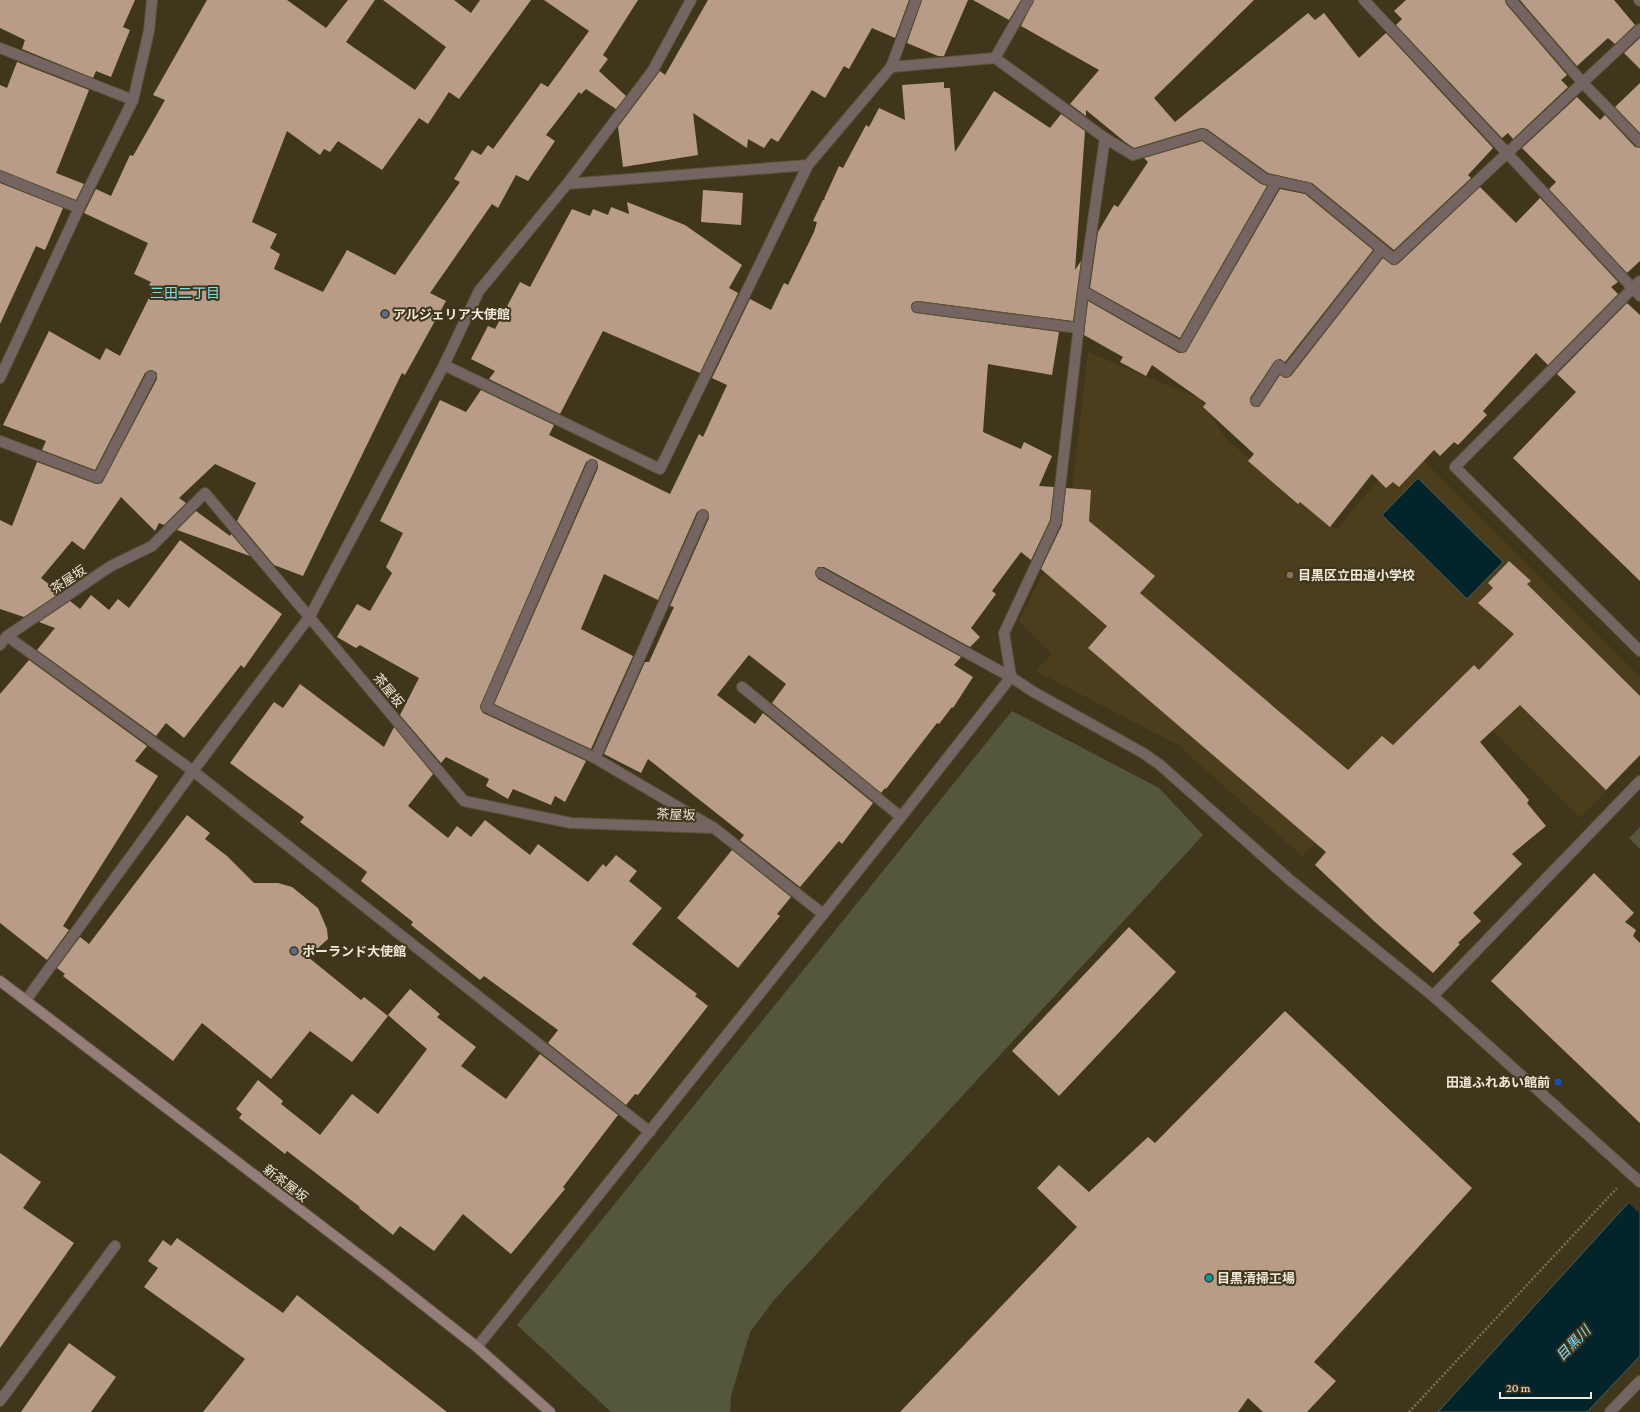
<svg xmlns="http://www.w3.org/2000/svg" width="1640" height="1412" viewBox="0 0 1640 1412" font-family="'Crimson Pro','Noto Sans JP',serif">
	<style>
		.built { fill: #4c3e1c }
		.green { fill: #55573d }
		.water { fill: #04242c; stroke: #4b5f60 }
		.pier { fill: #40361b }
		.building { fill: #b99c88 }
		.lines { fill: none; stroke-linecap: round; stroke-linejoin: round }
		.lane-casing { stroke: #5c5339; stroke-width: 12 }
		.street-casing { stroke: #5c5339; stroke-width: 12 }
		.secondary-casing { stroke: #5c5339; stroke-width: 12 }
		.path { stroke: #797059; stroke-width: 2.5; stroke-dasharray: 2 2; stroke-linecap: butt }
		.lane { stroke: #746562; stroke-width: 10 }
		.street { stroke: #746562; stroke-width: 10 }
		.secondary { stroke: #957d7a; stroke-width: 10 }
		.service-dot { fill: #5c6f8a; stroke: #40361b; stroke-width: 1.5 }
		.education-dot { fill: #8d6e63; stroke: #40361b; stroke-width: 1.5 }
		.transit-dot { fill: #1a4fb4; stroke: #40361b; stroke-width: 1.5 }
		.culture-dot { fill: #0f9aa8; stroke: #40361b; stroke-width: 1.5 }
		.labels { text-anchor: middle; stroke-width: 4; stroke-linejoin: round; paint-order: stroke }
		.poi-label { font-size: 13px; font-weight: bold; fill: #f0e9d9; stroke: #40361b; text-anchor: start }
		.street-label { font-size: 13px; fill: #f0e9d9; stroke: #40361b }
		.neighbourhood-label { font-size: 14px; fill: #75e1e7; stroke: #40361b }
		.water-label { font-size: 14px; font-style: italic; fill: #82dffa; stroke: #40361b }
	</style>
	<rect width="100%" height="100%" fill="#40361b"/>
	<path class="built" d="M1088,352L1201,399L1226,439L1336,530L1397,458L1424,461L1640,677V756L1580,818L1462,699L1302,856L1178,745L1036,671L1052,654L1019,621L1068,524Z"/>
	<path class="green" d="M1012,711L1159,788L1203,835L774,1300L750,1332L731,1396L730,1412H611L517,1325Z
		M1640,827V849L1629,838Z"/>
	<path class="water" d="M1418,478L1503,562L1467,599L1382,515Z
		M1640,1190V1356L1587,1412H1438Z"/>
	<path class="pier" d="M1640,1188V1214L1627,1201Z"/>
	<path class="building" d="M0,0H135L123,27L130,30L111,77L96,71L93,78L22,49L25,40L0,28Z
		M207,0H287L326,28L348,0H375L346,42L415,90L446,47L383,0H454L471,13L480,0H531L459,99L449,92L428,124L419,118L382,170L338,141L330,152L324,149L320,155L287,131L252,222L277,234L270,248L280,254L274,269L323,292L347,250L395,275L460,182L454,179L472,150L481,155L488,145L493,149L541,83L548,87L589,31L544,0H638L603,55L608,59L599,71L626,96L616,109L586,89L581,94L579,92L546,135L555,141L528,181L516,175L498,208L492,204L430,293L446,301L405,375L402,373L303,576L274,565L237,521L256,483L215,464L179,498L186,503L164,525L159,523L155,531L121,497L84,550L72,541L41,578L60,593L24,617L0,609V520L12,526L37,462L96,484L102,483L157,379V373L151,370L145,373L95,470L42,450L46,441L3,425L49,331L100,360L106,348L120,356L154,288L149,285L151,282L134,274L148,243L84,213L96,189L111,196L130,155L133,156L165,100L153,95Z
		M708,0H909L895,38L872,28L849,69L844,66L825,98L812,90L778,142L771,138L764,148L748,139L747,148L693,113L698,155L623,167L618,127L660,71L665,75Z
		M922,0H968L944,56H938L907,43Z
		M973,0H1021L1009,20Z
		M1034,0H1254L1154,98L1175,122L1308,13L1315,20L1324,13L1359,58L1386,33L1493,148L1468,175L1471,178L1394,250L1312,183L1268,173L1207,129L1201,128L1134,148L1125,142L1086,110V116L1070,104L1099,70L1021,26Z
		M1406,0H1505L1506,4L1567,75L1561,80L1568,87L1513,139L1508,133L1502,138L1396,25L1402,19L1394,11Z
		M1520,0H1614L1635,25L1615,44L1608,38L1577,66Z
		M1640,38V69L1624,53Z
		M17,62L89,90L56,173L84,184L76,200L0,170V85L7,88Z
		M944,82V88H950L955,152L994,91L1050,128L1061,114L1085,131L1075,270L1081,261L1073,321L918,301L912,303L911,307L913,312L916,313L1059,332L1052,375L988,364L983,432L1021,449L1024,442L1052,456L1039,486L1054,487L1050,520L1031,560L1021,552L992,591L996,594L971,628L980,637L970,647L824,567H818L815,573L818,579L961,657L954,665L973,677L953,708L952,707L939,724L937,723L886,789L885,788L881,793L772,703L786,684L749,655L748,656L717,695L755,724L763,713L873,803L842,844L839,841L800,887L740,840L744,835L648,759L641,773L604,754L645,662H649L674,607L670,606L709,518L708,512L703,509L697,512L658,600L604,574L581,629L633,656L591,749L494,704L598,468L597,461L591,459L586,462L480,707L483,713L586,761L565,802L555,796L551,805L513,789L508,799L486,786L489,779L446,757L441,763L400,715L419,678L360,645L356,648L337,637L357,604L370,611L392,573L386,567L403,533L380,521L440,400L466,412L481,390L554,425L549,435L670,494L699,434L703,437L727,385L712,378L750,299L771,310L784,283L788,285L814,232L817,222L813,221L823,200H825L824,199L839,166L843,168L866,125L869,127L879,108L905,120L902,85Z
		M1640,83V133L1615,107Z
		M1577,97L1600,120L1605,115L1635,147L1640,148V261L1627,273L1549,189L1556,182L1522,148Z
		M1202,141L1261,184L1267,186L1180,338L1090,288L1098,232L1114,205L1118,207L1148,162L1144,158Z
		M0,183L63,208L45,250L36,246L0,324Z
		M1480,187L1516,223L1540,198L1618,282L1611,287L1618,294L1548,365L1536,353L1483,411L1487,415L1458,445L1454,442L1440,456L1434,450L1399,487L1393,482L1386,488L1372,474L1330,527L1300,502L1298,504L1248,461L1254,454L1203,407L1206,403L1152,365L1146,376L1120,362L1123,357L1084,335L1088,301L1179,353L1186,352L1280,189L1305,194L1373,250L1285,362L1280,359L1274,362L1250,398V401L1252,406L1259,407L1280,375L1285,378L1291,376L1383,258L1392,265L1398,264Z
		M703,190L743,193L741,225L701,222Z
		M627,202L685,225L742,265L729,288L738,293L700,373L603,331L560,414L489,379L495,371L471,359L488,326L495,329L520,282L530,287L572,209L590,216L593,209L608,215L611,207L629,214Z
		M1627,303L1640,315V581L1513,458L1576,392L1557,374Z
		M1066,488L1091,490L1089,521L1155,576L1140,593L1348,770L1382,736L1393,745L1474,665L1479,670L1514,634L1478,603L1493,588L1488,583L1509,561L1531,581L1527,584L1640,696V755L1606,790L1520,705L1480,742L1529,800L1527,803L1546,826L1512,854L1522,864L1473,913L1481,921L1458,943L1460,944L1433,973L1375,922L1315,865L1326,852L1088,648L1107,626L1041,569L1062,525Z
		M196,511L230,536L231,534L250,556L177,530Z
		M180,540L282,614L244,668L241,665L184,738L166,723L156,736L37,650L55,628L39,622L70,601L80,609L91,595L109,610L118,599L129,608Z
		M29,660L147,746L135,761L158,776L63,926L69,930L47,960L0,923V694Z
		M300,684L384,747L394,727L433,774L408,806L448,838L457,826L471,837L485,820L530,855L538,844L588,882L603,864L606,867L616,855L637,871L629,881L662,908L632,944L697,994L695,996L708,1006L638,1095L635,1094L626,1105L548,1043L558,1030L484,976L480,980L411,925L413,922L361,881L367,872L300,822L304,817L230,763L274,702L283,708Z
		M187,815L210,833L205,839L227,856L254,883H278L292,887L318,908L327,929L328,939L308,957L361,1000L364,997L388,1016L352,1062L310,1031L271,1079L202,1023L173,1061L63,976L65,974L57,968L80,937L89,944Z
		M732,850L791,897L777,914L780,916L738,968L677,918Z
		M1594,873L1634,913L1625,922L1636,930L1633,936L1640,943V1123L1491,981Z
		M1129,927L1176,972L1059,1096L1012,1051Z
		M410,989L440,1014L437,1017L476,1047L461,1066L506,1099L540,1054L618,1115L563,1187L565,1189L511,1254L463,1214L434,1251L400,1226L393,1235L359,1208L360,1207L287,1151L285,1154L239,1118L242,1114L236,1109L258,1080L283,1101L281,1104L320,1135L352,1094L378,1114L427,1049L388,1015Z
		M1285,1011L1472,1188L1314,1362L1336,1381L1307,1412H1263L1248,1398L1238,1412H900L1077,1227L1037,1188L1059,1165L1089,1192L1148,1137L1155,1143Z
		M0,1153L41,1182L23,1208L74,1243L0,1348Z
		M177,1238L283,1313L297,1295L447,1412H203L245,1359L144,1287L158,1268L148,1261L163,1240L171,1246Z
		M69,1343L116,1377L91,1412H21Z"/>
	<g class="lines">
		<defs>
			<path id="lane" d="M1364,0L1508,154
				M1511,0L1583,83L1640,142
				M1639,0L1640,1
				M0,48L133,100
				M995,58L1105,138L1133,155L1203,134L1265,179L1308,188L1394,259L1640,29
				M0,176L79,208
				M1083,291L1182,347L1277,181
				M917,307L1078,328
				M1256,401L1279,365L1286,372L1382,249
				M0,441L98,478L151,376
				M592,465L486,707L595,758L714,828
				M1455,467L1640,281
				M821,573L1011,677
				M1011,677L1004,633L1056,522L1083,291L1105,138
				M742,687L901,817
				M595,758L703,515
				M0,1401L115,1246"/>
			<path id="street" d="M891,67L995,58L1028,0
				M1508,154L1640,296
				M567,184L808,165L891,67L916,0
				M444,365L660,469L808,165
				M0,378L79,208L133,100L149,31L152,0
				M1455,467L1640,651
				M7,636L193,771L650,1132
				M0,645L7,636L111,566L152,546L205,493L464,801L571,823L714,828L823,914
				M1433,996L1640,781
				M26,1000L193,771L310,616L444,365L479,291L567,184L653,70L691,0
				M477,1347L901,817L1011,677L1032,691L1143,753L1159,764L1290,880L1433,996L1640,1182
				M1610,1412L1640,1381"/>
			<path id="secondary" d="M0,981L383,1273L477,1347L550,1412"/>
		</defs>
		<use href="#lane" class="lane-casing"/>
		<use href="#street" class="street-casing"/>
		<use href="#secondary" class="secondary-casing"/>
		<path class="path" d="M1409,1412L1617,1188"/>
		<use href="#lane" class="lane"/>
		<use href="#street" class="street"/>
		<use href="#secondary" class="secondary"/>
	</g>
	<g class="service-dot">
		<circle cx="385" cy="314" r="4"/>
		<circle cx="294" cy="951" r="4"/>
	</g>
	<circle class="education-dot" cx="1290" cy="575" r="4"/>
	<rect class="transit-dot" x="1554" y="1078" width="8" height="8" rx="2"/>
	<circle class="culture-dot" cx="1209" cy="1278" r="4"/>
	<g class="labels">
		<g class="poi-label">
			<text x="393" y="319">アルジェリア大使館</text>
			<text x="1298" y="580">目黒区立田道小学校</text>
			<text x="302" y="956">ポーランド大使館</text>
			<text x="1550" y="1087" text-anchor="end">田道ふれあい館前</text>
			<text x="1217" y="1283">目黒清掃工場</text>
		</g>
		<g class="street-label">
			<text transform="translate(68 579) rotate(-34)" y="5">茶屋坂</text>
			<text transform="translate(389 690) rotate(50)" y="5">茶屋坂</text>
			<text transform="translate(676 814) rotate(2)" y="5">茶屋坂</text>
			<text transform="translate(286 1183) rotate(37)" y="5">新茶屋坂</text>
		</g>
		<g class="neighbourhood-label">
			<text x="185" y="298">三田二丁目</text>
		</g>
		<g class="water-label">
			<text transform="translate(1573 1343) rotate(-46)" y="5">目黒川</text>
		</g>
	</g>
	<path d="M1500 1392v6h91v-6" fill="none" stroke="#f0e9d9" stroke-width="2"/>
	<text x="1506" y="1392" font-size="12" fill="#f0e9d9" stroke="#40361b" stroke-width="3" paint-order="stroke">20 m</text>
</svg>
